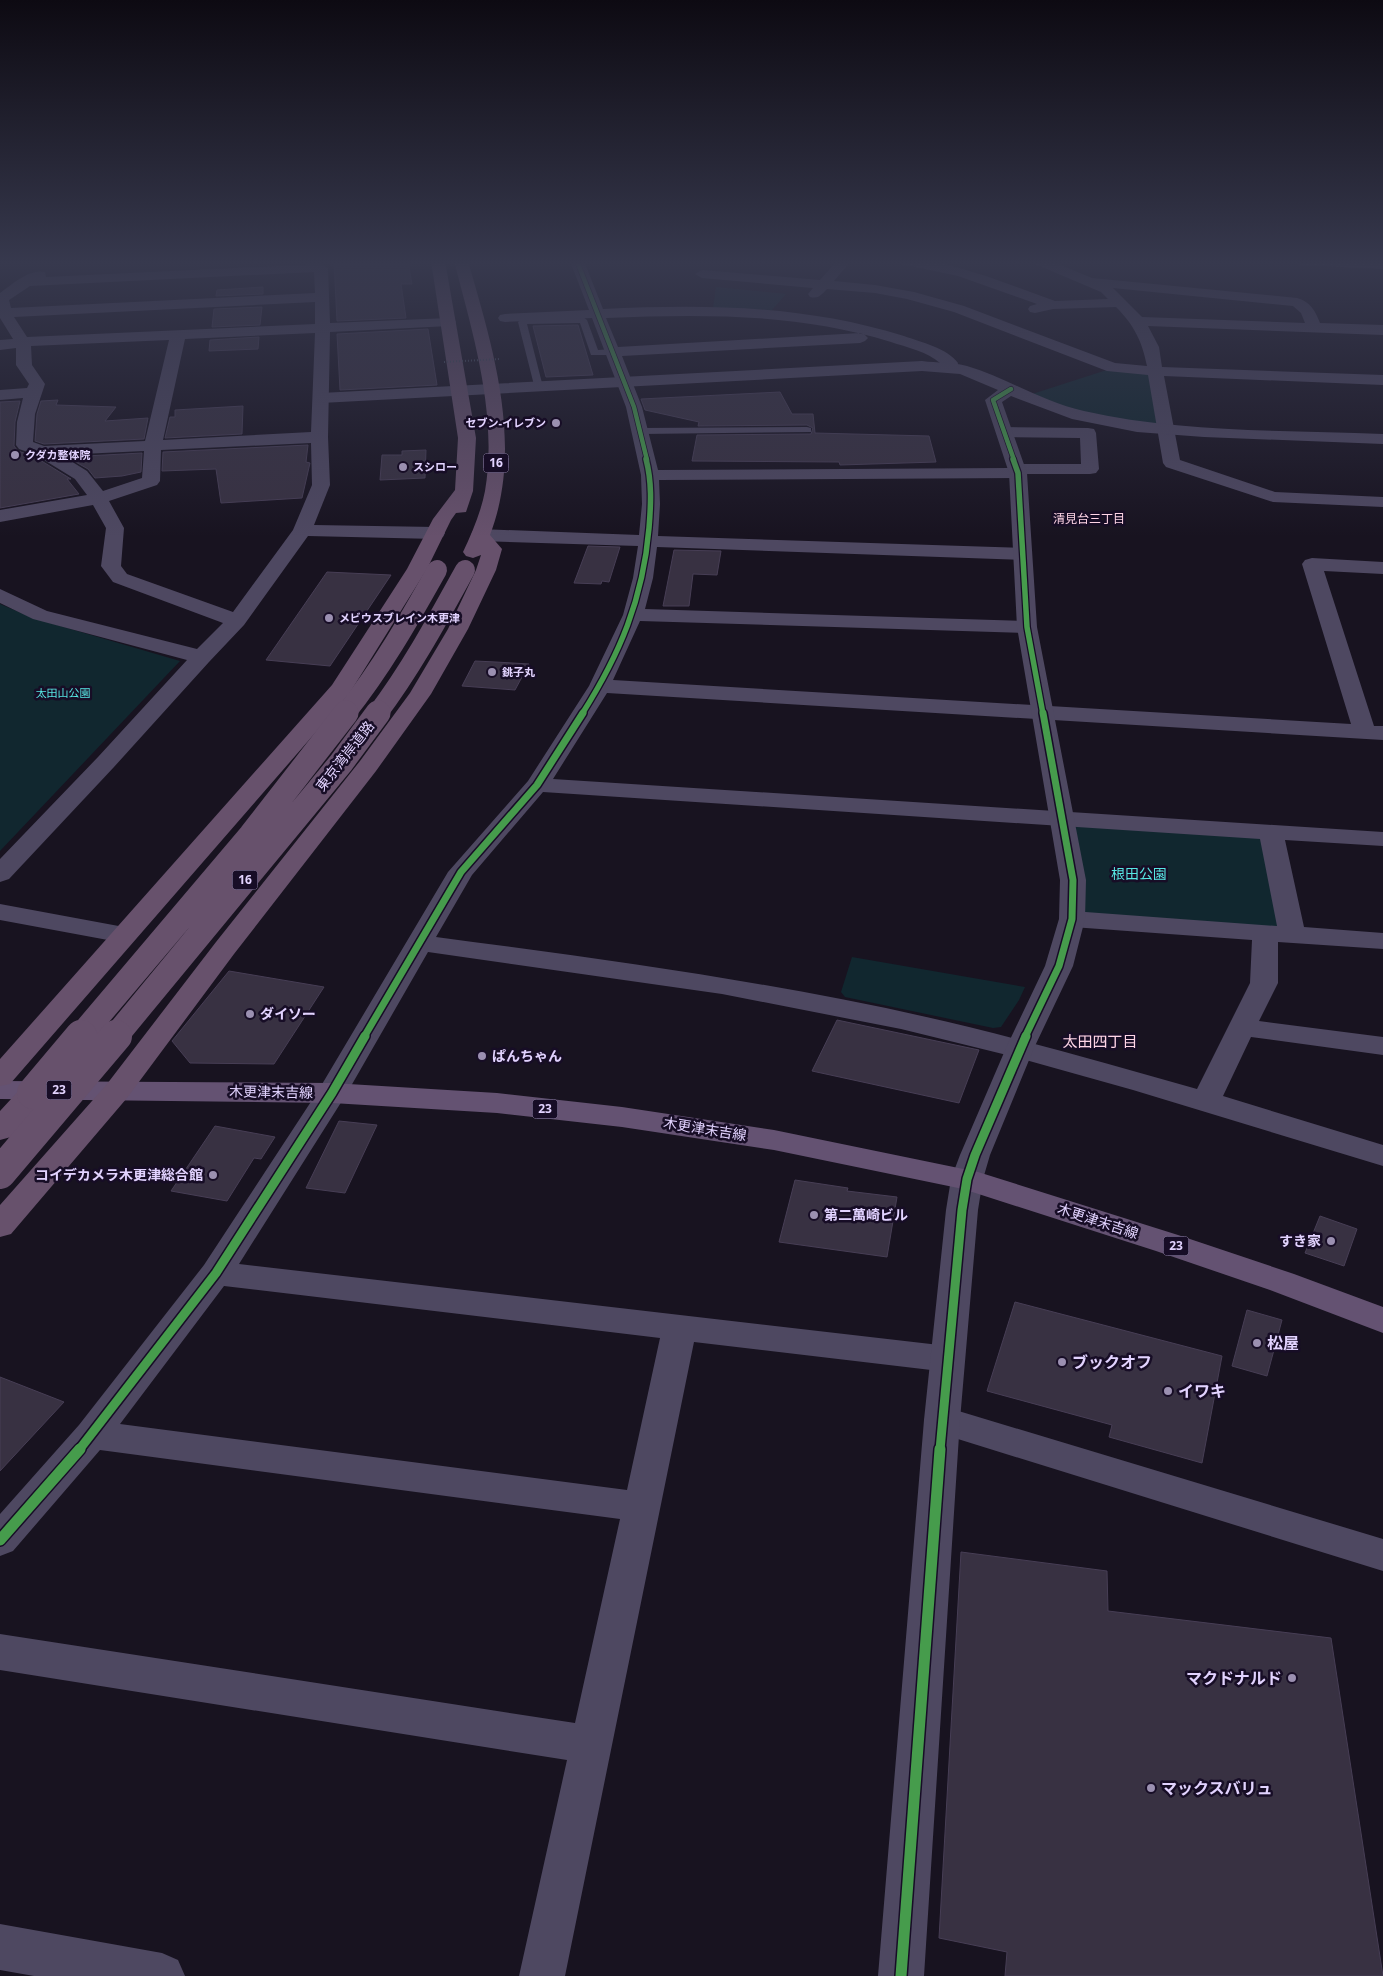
<svg xmlns="http://www.w3.org/2000/svg" width="1383" height="1976" viewBox="0 0 1383 1976" font-family="'Noto Sans','Noto Sans JP',sans-serif">
	<style>
		.green { fill: #11272f }
		.building { fill: #383142; stroke: #473e55 }
		.lines { fill: none; stroke-linecap: round; stroke-linejoin: round }
		.service { fill: #4e4861; fill-rule: evenodd }
		.minor { fill: #4e4861; fill-rule: evenodd }
		.tertiary { fill: #4e4861; fill-rule: evenodd }
		.primary { fill: #645272; fill-rule: evenodd }
		.trunk { fill: #67516c; fill-rule: evenodd }
		.path-bridge { stroke: #4a5265; stroke-width: 2; stroke-dasharray: 1 2; stroke-linecap: butt }
		.trunk-bridge-far2 { stroke: #67516c; stroke-width: 20 }
		.trunk-bridge-far1 { stroke: #67516c; stroke-width: 25 }
		.trunk-bridge { stroke: #67516c; stroke-width: 32 }
		.cycleway-far4-casing { stroke: #170d26; stroke-width: 6 }
		.cycleway-far3-casing { stroke: #170d26; stroke-width: 8 }
		.cycleway-far2-casing { stroke: #170d26; stroke-width: 10 }
		.cycleway-far1-casing { stroke: #170d26; stroke-width: 12 }
		.cycleway-casing { stroke: #170d26; stroke-width: 14 }
		.cycleway-far4 { stroke: #469c4c; stroke-width: 4.5 }
		.cycleway-far3 { stroke: #469c4c; stroke-width: 5.5 }
		.cycleway-far2 { stroke: #469c4c; stroke-width: 7 }
		.cycleway-far1 { stroke: #469c4c; stroke-width: 9 }
		.cycleway { stroke: #469c4c; stroke-width: 11 }
		.poi-dot { fill: #9b90b1; stroke: #170d26; stroke-width: 2 }
		.labels { text-anchor: middle; stroke-width: 5; stroke-linejoin: round; paint-order: stroke }
		.far-poi-label { font-size: 11px; font-weight: bold; fill: #e2d3ff; stroke: #170d26; text-anchor: start }
		.far-park-label { font-size: 11px; fill: #57e7e4; stroke: #170d26 }
		.shield { fill: #170d26; stroke: #a598be; stroke-width: 1 }
		.shield-label { font-size: 12px; font-weight: bold; fill: #e2d3ff }
		.far-neighbourhood-label { font-size: 12px; fill: #ffd5e6; stroke: #170d26 }
		.street-label { font-size: 14px; fill: #e2d3ff; stroke: #170d26 }
		.park-label { font-size: 14px; fill: #57e7e4; stroke: #170d26 }
		.poi-label { font-size: 14px; font-weight: bold; fill: #e2d3ff; stroke: #170d26; text-anchor: start }
		.neighbourhood-label { font-size: 15px; fill: #ffd5e6; stroke: #170d26 }
		.near-poi-label { font-size: 16px; font-weight: bold; fill: #e2d3ff; stroke: #170d26; text-anchor: start }
	</style>
	<rect width="100%" height="100%" fill="#181320"/>
	<path class="green" d="M716,287L786,294L772,310L713,308Z
		M1113,368L1154,371L1167,430L1137,427L1026,396Z
		M0,604L33,618L180,661L0,851Z
		M1066,821L1264,835L1286,931L1079,917Z
		M852,957L1025,987L1019,1000L1001,1027L993,1028L845,997L841,992Z"/>
	<path class="building" d="M334,261H408L412,284H401L406,318L337,321Z
		M263,287V294L216,296L217,290Z
		M262,307L260,325L212,327L214,309Z
		M578,325L593,375L546,377L533,326Z
		M428,329L437,385L340,390L337,334Z
		M259,337L258,349L209,351L210,340Z
		M780,392L792,414H813L815,433L929,436L936,462L840,465L839,462L692,461L697,435L811,434L813,428L807,425L698,426L699,422L645,410L641,399Z
		M58,400L56,405L116,407L105,421L148,418L144,439L44,444L35,441L37,414L41,401Z
		M20,401L15,422L14,446L18,451L35,457L71,479H67L79,494L0,508V402Z
		M243,406L242,434L165,438L170,417H175V410Z
		M308,445L306,462L310,463L302,498L221,503L216,469L162,471L163,452Z
		M426,450L425,478L380,480L382,455H402V451Z
		M142,453L141,472L122,476L95,478L88,469L67,457Z
		M588,546L620,547L609,582L602,581L601,584L574,583Z
		M674,550L721,551L717,575L693,574L689,606H663Z
		M327,572L391,575L330,666L266,660Z
		M475,661L496,662L529,664L515,690L462,686Z
		M229,971L324,987L274,1064L190,1063L172,1041Z
		M837,1020L979,1050L959,1103L812,1071Z
		M339,1121L377,1125L345,1193L306,1188Z
		M215,1126L275,1137L261,1159L254,1158L227,1201L171,1191Z
		M795,1180L848,1188L847,1191L897,1197L887,1257L779,1242Z
		M1320,1216L1357,1229L1344,1266L1305,1253Z
		M1015,1302L1222,1356L1202,1463L1109,1437L1112,1425L987,1391Z
		M1247,1310L1282,1320L1267,1376L1232,1366Z
		M0,1377L64,1402L0,1471Z
		M961,1552L1107,1571L1108,1611L1331,1638L1383,1976H1005L1007,1952L939,1938Z"/>
	<g class="lines">
		<path class="service" d="M583,317L587,320L598,350L612,349L617,352L612,355H591L580,323L527,324L543,387L538,390L535,389L518,322L522,319Z
			M807,427L811,428V432L641,434L636,431L641,428Z"/>
		<path class="minor" d="M570,261H584L603,309C706,304 804,305 904,336C921,342 947,348 958,363L956,372H944C942,369 943,365 940,363C928,352 906,347 891,342C798,313 702,314 606,318L618,347L860,333L865,335L868,338L865,341L860,343L622,356L642,407L658,470L1009,468L1017,464H1081L1080,438L1004,437L998,436L996,432L998,428L1004,427L1088,428L1094,429L1096,433L1099,469L1096,473L1090,474H1026L1018,478L659,480L660,504L658,536L1022,548L1029,550L1032,554L1029,558L1022,560L657,547L653,578L645,609L1027,621L1034,623L1037,627L1034,631L1027,633L640,621L613,680L1351,724L1302,564L1305,560L1312,558L1383,562V574L1324,571L1374,726H1383V740L607,693L553,779L1383,832V846L1285,840L1304,927L1383,933V949L1278,942V983L1259,1021L1383,1037V1055L1251,1037L1223,1096L1383,1145V1166L1133,1090L1015,1057L901,1029L722,994L428,952L347,1093L239,1264L948,1346L960,1350L965,1359L960,1368L948,1372L694,1342L565,1976H519L567,1760L0,1670V1634L575,1723L620,1519L100,1450L13,1551L0,1556V1514L79,1425L204,1265L318,1091L448,872L528,781L589,686L623,615L633,578L638,546L480,541L473,539L471,535L473,531L480,529L639,535L642,504L641,475L626,407L592,318L505,322L500,321L498,318L500,315L505,314L589,310ZM543,792L1260,839L1277,926L1072,911L1063,913L1059,919L1063,925L1072,927L1252,940L1250,983L1197,1089C1079,1055 961,1022 841,999C707,973 572,955 436,937L472,875ZM224,1286L660,1338L627,1490L120,1424Z
			M837,261H851L834,281L875,285L914,292L964,306L1115,363L1147,366C1142,341 1134,325 1116,307L1053,309L1035,313L1030,312L1028,309L1030,306L1037,304L958,276L902,264L900,261H930L949,265L986,276L1055,301L1108,299L1101,292L1035,264L1033,261H1051L1092,278L1297,298C1310,301 1316,312 1320,323L1383,325V335L1148,326L1159,347L1162,367L1383,375V385L1164,376L1180,460L1275,492L1383,497V507L1273,502L1166,467L1163,463L1148,375L1107,371L954,312L907,299L875,293L827,289C821,295 819,299 810,297L808,294L813,288L702,278L695,274L702,270L820,280ZM1113,288L1293,306L1301,313L1305,323L1142,317Z
			M1294,261H1383V269L1301,265Z
			M321,264L328,268L330,323L449,318L454,319L456,322L454,325L449,326L330,332L328,437L330,485L314,525L436,527L443,529L445,533L443,537L436,539L308,536L244,625L209,662L114,767L9,879L0,882V859L98,757L187,660L33,619L0,603V589L47,611L197,649L223,623L113,582L101,566L106,528L93,505L0,522V510L87,495L75,479L36,455L19,449L16,445L17,422L23,398L0,400V390L27,388L29,384L16,365V348L0,350V340L13,339L0,318V293C11,285 30,268 45,272L46,277ZM314,272L315,293L11,308L9,300L30,286ZM315,302V324L27,337L14,317ZM315,333L311,432L163,440L185,339ZM169,340L145,441L44,446L33,442L35,414L45,384L32,365L31,346ZM311,443L312,485L293,530L233,612L127,574L121,566L124,528L109,501L157,485L160,481L161,450ZM144,451L142,478L103,491L87,471L61,455Z
			M0,904L124,927L133,929L137,935L133,941L124,943L0,920Z
			M942,1406L1383,1539V1571L929,1430L924,1420L929,1410Z
			M0,1924L162,1953L178,1960L185,1976H34L0,1970Z"/>
		<path class="tertiary" d="M922,361C937,363 953,362 967,366C1007,378 1043,402 1084,411C1181,433 1284,430 1383,434V444L1204,437L1137,432L1072,419L1011,396L1002,402L1027,473L1037,627L1086,880L1085,919L1073,966L1034,1048L990,1155L983,1179L978,1210L960,1420L924,1976H878L924,1420L946,1210L951,1179L960,1155L1006,1048L1045,966L1059,919L1060,880L1017,627L1009,473L985,400L998,390L960,374L922,371L321,403L315,401L313,398L315,395L321,393Z"/>
		<path class="primary" d="M0,1081L332,1083L497,1093L622,1107L774,1130L978,1172L1178,1235L1294,1274L1383,1307V1333L1270,1290L1156,1251L963,1189L774,1150L622,1127L497,1113L332,1103L0,1099Z"/>
		<path class="trunk" d="M431,261H445L476,438L473,491L466,512L456,513L451,520L427,569L349,694L10,1084L0,1086V1059L332,685L407,569L433,519L455,490L458,438Z
			M454,261H468C493,348 524,446 490,535L502,549L496,570L468,629L431,694L376,771L234,954L127,1098L11,1234L0,1237V1205L107,1084L216,942L360,761L410,693L448,629L476,570L481,555L473,558L466,556L463,552C472,533 481,512 485,491C498,415 473,334 454,261Z
			M33,1083L43,1086L48,1093L11,1137L0,1140V1111L23,1086Z"/>
		<path class="path-bridge" d="M444,362L500,359"/>
		<path class="trunk-bridge-far2" d="M345,714C381,669 409,620 437,570
			M377,714C411,669 438,619 465,570"/>
		<path class="trunk-bridge-far1" d="M80,1037L251,835L346,713
			M115,1037L341,763L378,713"/>
		<path class="trunk-bridge" d="M33,1093L81,1036
			M0,1173L116,1036"/>
		<defs>
			<path id="cycleway-far4" d="M577,261L634,407L647,460
				M1011,389L993,400L1014,460"/>
			<path id="cycleway-far3" d="M1013,459L1018,473L1027,627L1043,714
				M582,714C620,654 643,599 649,528C651,504 652,482 646,459"/>
			<path id="cycleway-far2" d="M364,1037L461,872L537,785L583,713
				M1025,1037L1059,966L1072,919L1073,880L1043,713"/>
			<path id="cycleway-far1" d="M79,1450L216,1273L332,1093L365,1036
				M940,1450L962,1210L967,1179L975,1155L1026,1036"/>
			<path id="cycleway" d="M0,1540L80,1449
				M901,1976L940,1449"/>
		</defs>
		<use href="#cycleway-far4" class="cycleway-far4-casing"/>
		<use href="#cycleway-far3" class="cycleway-far3-casing"/>
		<use href="#cycleway-far2" class="cycleway-far2-casing"/>
		<use href="#cycleway-far1" class="cycleway-far1-casing"/>
		<use href="#cycleway" class="cycleway-casing"/>
		<use href="#cycleway-far4" class="cycleway-far4"/>
		<use href="#cycleway-far3" class="cycleway-far3"/>
		<use href="#cycleway-far2" class="cycleway-far2"/>
		<use href="#cycleway-far1" class="cycleway-far1"/>
		<use href="#cycleway" class="cycleway"/>
	</g>
	<linearGradient id="sky" x2="0" y2="1"><stop stop-color="#0d0a12"/><stop offset="0.49" stop-color="#37394e"/><stop offset="1" stop-color="#37394e" stop-opacity="0"/></linearGradient>
	<rect width="1383" height="537" fill="url(#sky)"/>
	<g class="poi-dot">
		<circle cx="556" cy="423" r="5"/>
		<circle cx="15" cy="455" r="5"/>
		<circle cx="403" cy="467" r="5"/>
		<circle cx="329" cy="618" r="5"/>
		<circle cx="492" cy="672" r="5"/>
		<circle cx="250" cy="1014" r="5"/>
		<circle cx="482" cy="1056" r="5"/>
		<circle cx="213" cy="1175" r="5"/>
		<circle cx="814" cy="1215" r="5"/>
		<circle cx="1331" cy="1241" r="5"/>
		<circle cx="1257" cy="1343" r="5"/>
		<circle cx="1062" cy="1362" r="5"/>
		<circle cx="1168" cy="1391" r="5"/>
		<circle cx="1292" cy="1678" r="5"/>
		<circle cx="1151" cy="1788" r="5"/>
	</g>
	<g class="labels">
		<g class="far-poi-label">
			<text x="546" y="427" text-anchor="end">セブン-イレブン</text>
			<text x="25" y="459">クダカ整体院</text>
			<text x="413" y="471">スシロー</text>
			<text x="339" y="622">メビウスブレイン木更津</text>
			<text x="502" y="676">銚子丸</text>
		</g>
		<g class="far-park-label">
			<text x="63" y="697">太田山公園</text>
		</g>
		<g class="shield">
			<rect x="483.5" y="453.5" width="25" height="19" rx="4"/>
			<rect x="232.5" y="870.5" width="25" height="19" rx="4"/>
			<rect x="46.5" y="1080.5" width="25" height="19" rx="4"/>
			<rect x="532.5" y="1099.5" width="25" height="19" rx="4"/>
			<rect x="1163.5" y="1236.5" width="25" height="19" rx="4"/>
		</g>
		<g class="shield-label">
			<text x="496" y="467">16</text>
			<text x="245" y="884">16</text>
			<text x="59" y="1094">23</text>
			<text x="545" y="1113">23</text>
			<text x="1176" y="1250">23</text>
		</g>
		<g class="far-neighbourhood-label">
			<text x="1089" y="523">清見台三丁目</text>
		</g>
		<g class="street-label">
			<text transform="translate(345 756) rotate(-52)" y="5">東京湾岸道路</text>
			<text transform="translate(271 1092) rotate(1)" y="5">木更津末吉線</text>
			<text transform="translate(705 1129) rotate(9)" y="5">木更津末吉線</text>
			<text transform="translate(1098 1221) rotate(18)" y="5">木更津末吉線</text>
		</g>
		<g class="park-label">
			<text x="1139" y="879">根田公園</text>
		</g>
		<g class="poi-label">
			<text x="260" y="1019">ダイソー</text>
			<text x="492" y="1061">ぱんちゃん</text>
			<text x="203" y="1180" text-anchor="end">コイデカメラ木更津総合館</text>
			<text x="824" y="1220">第二萬崎ビル</text>
			<text x="1321" y="1246" text-anchor="end">すき家</text>
		</g>
		<g class="neighbourhood-label">
			<text x="1100" y="1047">太田四丁目</text>
		</g>
		<g class="near-poi-label">
			<text x="1267" y="1349">松屋</text>
			<text x="1072" y="1368">ブックオフ</text>
			<text x="1178" y="1397">イワキ</text>
			<text x="1282" y="1684" text-anchor="end">マクドナルド</text>
			<text x="1161" y="1794">マックスバリュ</text>
		</g>
	</g>
</svg>
